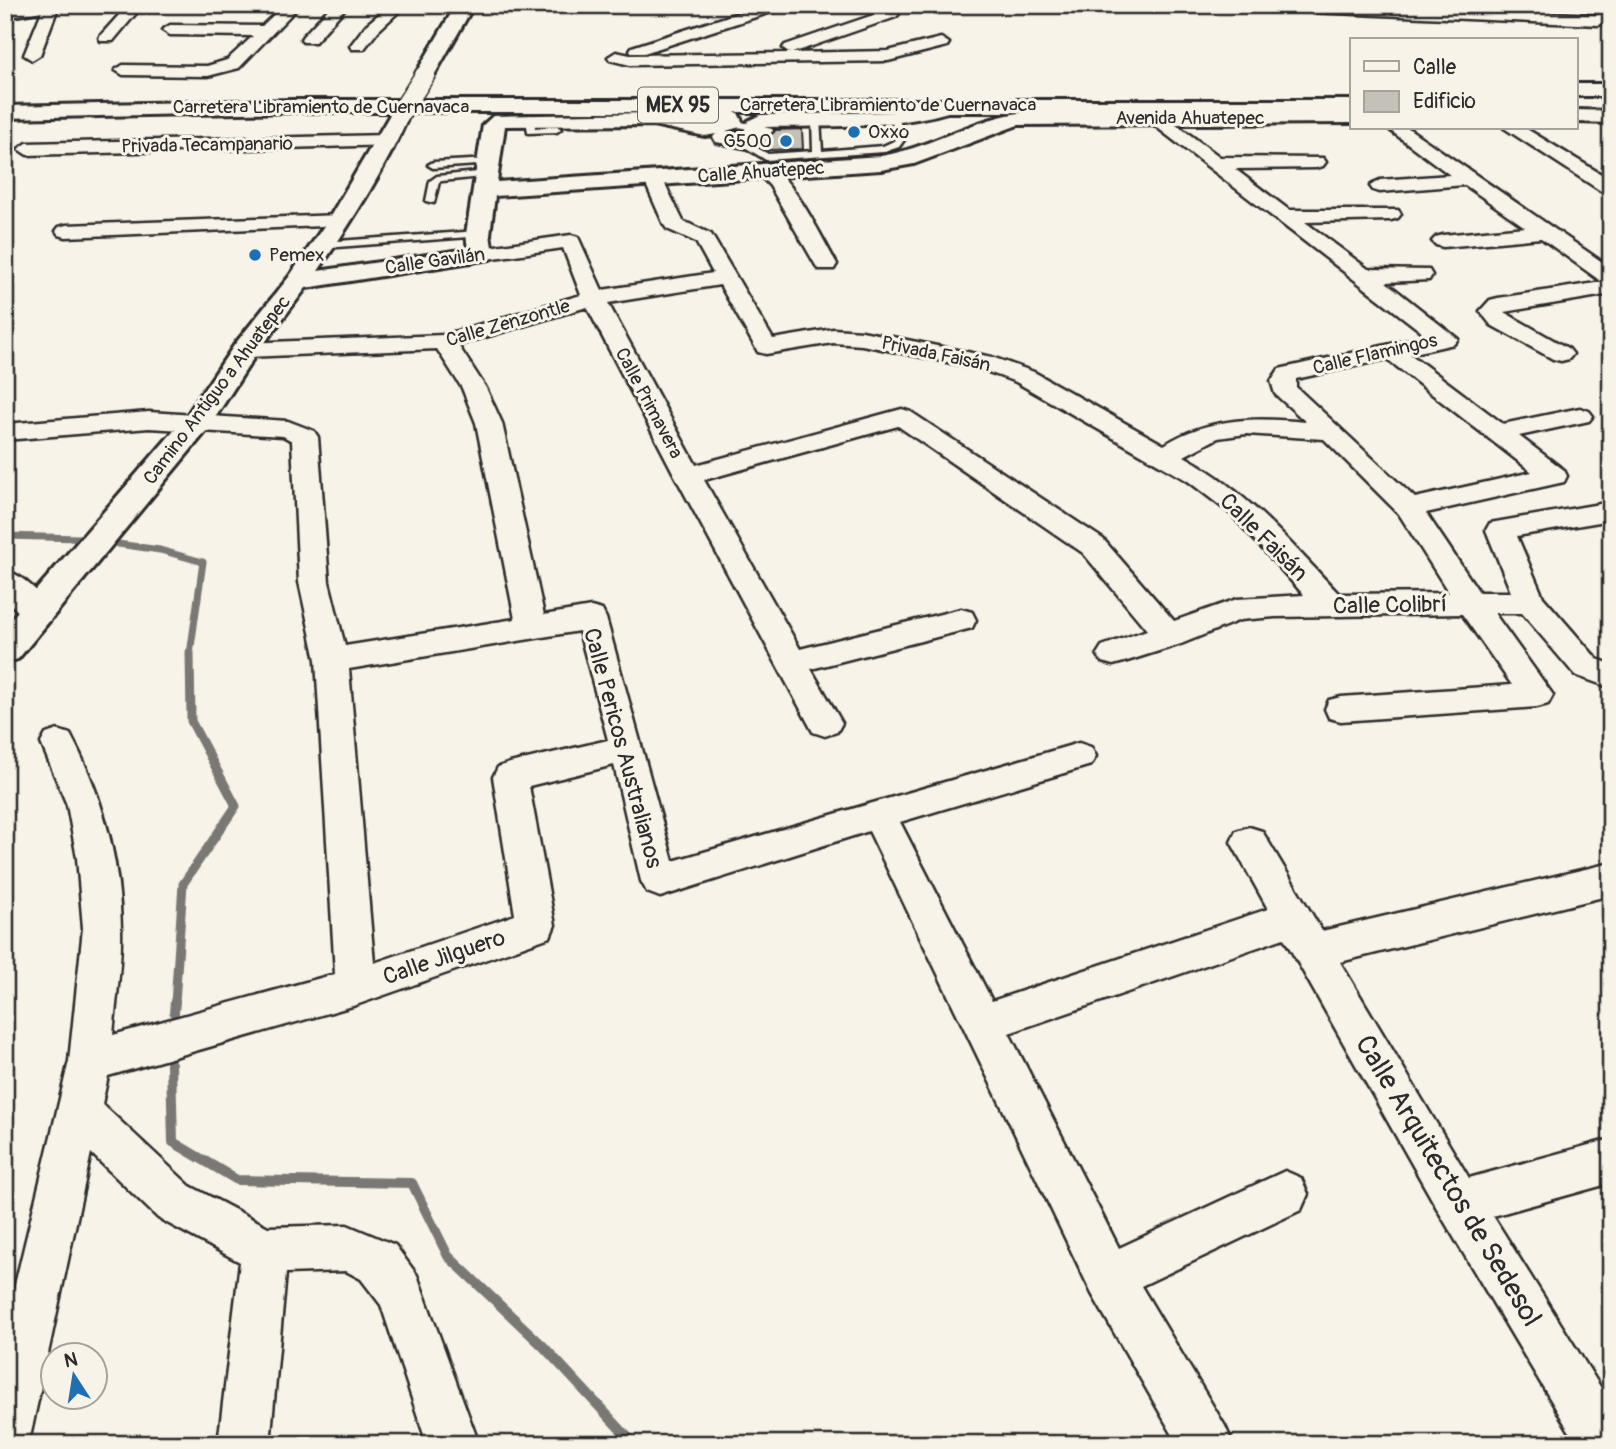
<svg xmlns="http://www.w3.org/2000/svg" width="1616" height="1449" font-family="Pangolin,sans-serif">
  <rect width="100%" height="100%" fill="#f7f3e8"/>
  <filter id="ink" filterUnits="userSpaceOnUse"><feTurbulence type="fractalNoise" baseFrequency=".0143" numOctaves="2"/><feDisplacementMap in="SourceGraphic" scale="14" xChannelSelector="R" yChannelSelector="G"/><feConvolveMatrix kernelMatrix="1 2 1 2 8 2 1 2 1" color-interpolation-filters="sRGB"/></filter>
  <g filter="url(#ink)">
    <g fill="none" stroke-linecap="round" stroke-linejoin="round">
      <g stroke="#7a7874" stroke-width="7">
        <polyline points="5,536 80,538"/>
        <polyline points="118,544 160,550 203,562 190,654"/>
      </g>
      <polyline stroke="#7a7874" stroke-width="9" points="175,1003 183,884 236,806 191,721 190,652"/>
      <g stroke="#7a7874" stroke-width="10">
        <polyline points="174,1013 175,1001"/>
        <polyline points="171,1064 173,1142 237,1180 412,1183 448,1256 543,1346 634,1444"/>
      </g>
    </g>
    <polygon fill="#c4c1b9" stroke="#2b2b2b" stroke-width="2" points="802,129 803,149 768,150 769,136 775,130"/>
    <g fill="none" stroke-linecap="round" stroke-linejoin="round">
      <g stroke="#2b2b2b" stroke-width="5">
        <g id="service">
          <polygon points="530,115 534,118 535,128 557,126 561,129 557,132 528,133 526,118"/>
          <polygon points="895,115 899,118 904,140 899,147 884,152 766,160 738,143 745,141 768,154 813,151 812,119 816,116 820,119 822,151 883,146 896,140 891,118"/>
          <polygon points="733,120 772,129 773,131 769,134 730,125 730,121"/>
          <polygon points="490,159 493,160 493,164 433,168 428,165 433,162"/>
          <polygon points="488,171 493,174 491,176 442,181 439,182 434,203 426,201 430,181 437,176"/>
          <polygon points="478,231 482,232 482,236 324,248 319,245 324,242"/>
        </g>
      </g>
      <g stroke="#2b2b2b" stroke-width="5">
        <g id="minor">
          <polygon points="22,5 59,5 40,55 32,60 24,55 42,11 5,18 5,8"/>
          <polygon points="128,5 143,5 113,41 101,41 99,38 101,35"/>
          <polygon points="284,5 300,5 239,68 208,76 123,75 115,70 123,65 207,66 227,60 253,36 170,35 162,30 170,25 262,26"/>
          <polygon points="332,5 348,5 315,42 303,42 301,39 303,36"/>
          <polygon points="390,5 406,5 378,31 364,49 352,49 350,46 366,25"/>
          <polygon points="763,5 786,5 784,8 644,53 632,53 630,50 632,47"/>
          <polygon points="1261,5 1375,5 1597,15 1611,10 1611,21 1599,25 1268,10"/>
          <polygon points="891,9 896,11 899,14 896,17 792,53 888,51 941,38 949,43 947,46 888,61 630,65 610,60 608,57 616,52 630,55 790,53 783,48 785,45"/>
          <path d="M1156,113L1162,114L1220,157L1323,158L1326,162L1323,166L1316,168L1235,169L1289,210H1398L1401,214L1398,218L1391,220L1305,222L1368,269L1429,270L1432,275L1429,280L1386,282L1458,339L1454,344L1410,354L1503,424L1580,408L1589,411L1593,416L1589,421L1519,436L1564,470L1567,476L1564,482L1426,513L1479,592H1511L1486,530L1490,523L1611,502V520L1517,536L1543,597L1597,659L1611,664V688L1575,675L1522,613H1494L1553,695L1548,704L1537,707L1341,721L1329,718L1325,709L1329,700L1341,697L1512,685L1462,614L1275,617L1240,620L1181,644L1124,662L1113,665L1102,662L1097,654L1102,646L1147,630L1083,553L898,426L704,480L800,649L961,609L972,612L976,620L972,628L811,669L842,723L837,732L825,736L813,732L675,476L587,307L458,345L486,388L502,423L544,615L591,607L602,610L606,618L673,861L1079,743L1091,747L1096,756L1091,765L900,822L992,1001L1268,909L1231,842L1236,831L1249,827L1262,831L1322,931L1611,863V895L1340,962L1469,1178L1611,1139V1183L1493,1216L1611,1404V1444H1577L1443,1219L1284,938L1009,1033L1119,1248L1285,1171L1301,1178L1308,1194L1301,1210L1141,1286L1225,1426L1233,1444H1178L1092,1294L869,831L660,897L647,892L641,881L614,765L529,786L555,925L550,937L356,1005L108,1076L102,1104L190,1186L268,1227L347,1225L395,1245L417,1275L479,1444H427L381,1305L361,1279L346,1271L286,1273L270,1444H218L240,1262L158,1218L91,1153L31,1433L26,1444H5V1326L69,1061L83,928L77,858L67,805L41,743L46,734L58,730L70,734C102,793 120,860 121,928C122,963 116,1000 113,1035L335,974L316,660L299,582L292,441L283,436L149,428L5,440V424L149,412L288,421L314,431L318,437L329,582L345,646L515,619L476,423L462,388L437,349L245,357L237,355L233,350L237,345L245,343L443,335L581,295L563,248L481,260L473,259L470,254L473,249L481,248L571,235L578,237L602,290L713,273L696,242L667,229L664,225L644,180L647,176H661L683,221L711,234L773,339L833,329L862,331L992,357L1034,372L1164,445C1208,417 1256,417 1306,422L1275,394L1271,381L1279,369L1427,336L1150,122L1147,118L1150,114ZM720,285L758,352L766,354L833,343L862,345L977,368L1016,382L1188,481L1231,514L1304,595L1237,599L1174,621L1103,539L911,412L902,409L696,465L608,303ZM1387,359L1532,472L1415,498L1296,387V379ZM1246,434L1324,439L1399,514L1449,593L1339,594C1290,543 1246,490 1184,456L1218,438ZM579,631L608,740L510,763L498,767L493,777L515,915L374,963L349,669Z"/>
          <polygon points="1387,128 1408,128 1611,268 1611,294 1504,312 1569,349 1573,354 1569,359 1561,361 1553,359 1491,325 1480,311 1490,300 1498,298 1602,282 1541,238 1443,247 1436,245 1432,241 1436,237 1443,235 1525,227 1465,185 1380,192 1373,190 1370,186 1380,180 1450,175"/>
          <polygon points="1504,128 1525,128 1611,180 1611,195 1604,193"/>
          <polygon points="387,135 394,137 396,141 394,145 27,155 18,149 27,143"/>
          <path d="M768,167C791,173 824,242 837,264L834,269H818L815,264L770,186L758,173Z"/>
          <polygon points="340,215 347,217 350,221 347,225 66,237 59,235 56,231 59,227 66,225"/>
          <path d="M5,570C23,575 45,597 54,613L50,621C29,627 19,612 5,598Z"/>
        </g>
      </g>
      <g stroke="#2b2b2b" stroke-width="6">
        <g id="tertiary">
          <polygon points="456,5 474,5 432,79 418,79 415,75"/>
          <path d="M682,99L738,113L743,123L740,127L726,131L743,135L748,121L760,115L895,112L948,100L955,102L958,106L955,110C893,129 830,126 765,127L761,144L748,148L716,142L713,137L716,134L705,136L653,125L505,126L497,182L881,156C932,148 978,115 1029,112L1352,111V123L1018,125L914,164L881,170L495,196L490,234L493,254L490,259L306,288L256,354L207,430L18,659L5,663V626L185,418L235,344L289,277L328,220L392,111H406L409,115C385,170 352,221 318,271L468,249L466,234L483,125L493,116L653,113L705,124L720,120L675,109L672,105L675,101Z"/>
          <polygon points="1576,110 1611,111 1611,123 1576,122"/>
        </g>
      </g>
      <g stroke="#2b2b2b" stroke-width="6">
        <g id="trunk">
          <rect x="1576" y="84" width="35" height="12"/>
          <polygon points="293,100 1352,100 1352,112 293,112 5,118 5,106"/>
        </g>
      </g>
      <use href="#service" fill="#f7f3e8" fill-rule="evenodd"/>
      <use href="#minor" fill="#f7f3e8" fill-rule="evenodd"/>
      <use href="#tertiary" fill="#f7f3e8" fill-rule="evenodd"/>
      <use href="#trunk" fill="#f7f3e8" fill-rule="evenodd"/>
      <g stroke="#2b2b2b" stroke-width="22" stroke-linecap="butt">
        <polyline id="tertiary-bridge" points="399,115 425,75"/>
      </g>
      <use href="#tertiary-bridge" stroke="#f7f3e8" stroke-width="19"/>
    </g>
  </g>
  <g fill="#1f6fb2" stroke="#f7f3e8" stroke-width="2.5">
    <circle cx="854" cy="132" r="7"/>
    <circle cx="786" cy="141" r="7"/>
    <circle cx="255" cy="255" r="7"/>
  </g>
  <g text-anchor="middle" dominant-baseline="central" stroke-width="6" stroke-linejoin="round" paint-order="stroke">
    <g font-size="19" fill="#2b2b2b" stroke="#f7f3e8">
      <text x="888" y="105">Carretera Libramiento de Cuernavaca</text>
      <text x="321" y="107">Carretera Libramiento de Cuernavaca</text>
      <text x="1190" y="118">Avenida Ahuatepec</text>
      <text transform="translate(207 145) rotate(-1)">Privada Tecampanario</text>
      <text transform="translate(761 172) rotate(-4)">Calle Ahuatepec</text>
      <text transform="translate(435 261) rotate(-8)">Calle Gavilán</text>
      <text transform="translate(508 323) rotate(-16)">Calle Zenzontle</text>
      <text transform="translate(936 354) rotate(12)">Privada Faisán</text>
      <text transform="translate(1375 354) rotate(-13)">Calle Flamingos</text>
      <text transform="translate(217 390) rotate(-53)">Camino Antiguo a Ahuatepec</text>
      <text transform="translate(649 403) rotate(62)">Calle Primavera</text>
    </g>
    <g font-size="19" fill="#2b2b2b" stroke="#f7f3e8" text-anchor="start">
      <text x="868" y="132">Oxxo</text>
      <text x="772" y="141" text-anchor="end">G500</text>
      <text x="269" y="255">Pemex</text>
    </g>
    <rect fill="#f7f3e8" stroke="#686764" stroke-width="2" x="638" y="87.5" width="80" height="35" rx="5"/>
    <g font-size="21" font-weight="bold" fill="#2b2b2b">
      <text x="678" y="105">MEX 95</text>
    </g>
    <g font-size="23" fill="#2b2b2b" stroke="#f7f3e8">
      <text transform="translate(1264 537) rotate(45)">Calle Faisán</text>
      <text transform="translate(1390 605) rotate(-1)">Calle Colibrí</text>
      <text transform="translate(623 748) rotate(75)">Calle Pericos Australianos</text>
      <text transform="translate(444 957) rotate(-19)">Calle Jilguero</text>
    </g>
    <g font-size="28" fill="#2b2b2b" stroke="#f7f3e8">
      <text transform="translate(1448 1181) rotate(59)">Calle Arquitectos de Sedesol</text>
    </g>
  </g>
  <rect width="1616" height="1449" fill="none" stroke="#f7f3e8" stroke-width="28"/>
  <rect x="14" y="14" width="1588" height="1421" fill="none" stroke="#2b2b2b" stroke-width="2.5" filter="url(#ink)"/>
  <rect x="1350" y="38" width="228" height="91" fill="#f7f3e8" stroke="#a5a39c" stroke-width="2"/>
  <rect x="1364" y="61" width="35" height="10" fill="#f7f3e8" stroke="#a5a39c" stroke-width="2"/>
  <text x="1413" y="74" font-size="21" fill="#2b2b2b">Calle</text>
  <rect x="1364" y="91" width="35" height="21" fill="#c4c1b9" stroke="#a5a39c" stroke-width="2"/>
  <text x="1413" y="108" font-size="21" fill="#2b2b2b">Edificio</text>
  <g transform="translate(74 1376) rotate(348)"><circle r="33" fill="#f7f3e8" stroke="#a5a39c" stroke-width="2"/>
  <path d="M0-5L12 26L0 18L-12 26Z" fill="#1f6fb2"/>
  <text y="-10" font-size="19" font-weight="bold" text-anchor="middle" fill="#2b2b2b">N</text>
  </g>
</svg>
